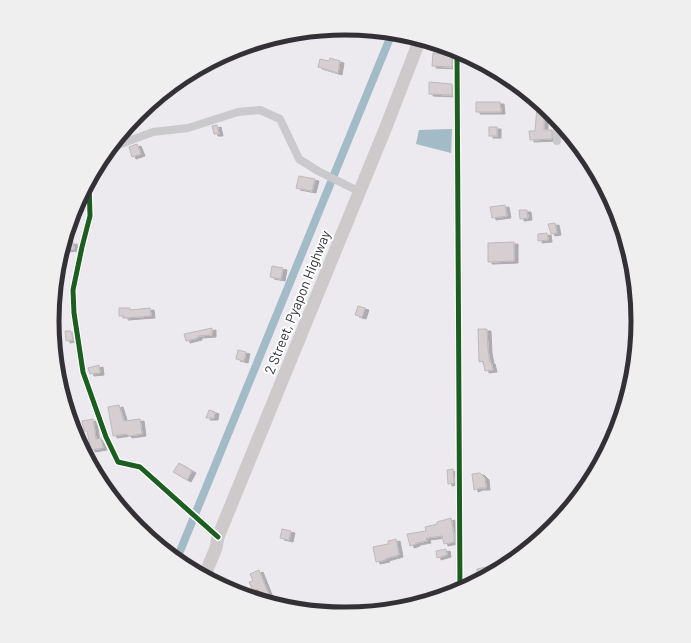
<svg xmlns="http://www.w3.org/2000/svg" width="691" height="643" font-family="Barlow,sans-serif">
  <defs>
    <filter id="shadow"><feDropShadow dx="4" dy="2" stdDeviation="0" flood-color="#0004"/></filter>
  </defs>
  <rect width="100%" height="100%" fill="#ece9ef"/>
  <polygon fill="#a2bbc6" points="452,129 451,153 416,144 419,130"/>
  <g fill="none" stroke-linecap="round" stroke-linejoin="round">
    <polyline stroke="#a2bbc6" stroke-width="8" points="176,561 392,33"/>
  </g>
  <g fill="#d6ced0" stroke="#bebabc" filter="url(#shadow)">
    <polygon points="433,53 452,55 452,67 432,66"/>
    <polygon points="330,58 340,61 338,73 318,67 320,59 329,61"/>
    <polygon points="429,82 452,84 452,95 429,94"/>
    <polygon points="476,102 500,102 501,112 476,112"/>
    <polygon points="537,107 544,107 544,130 552,130 552,139 530,140 529,131 535,131"/>
    <polygon points="217,125 219,134 214,134 212,126"/>
    <rect x="489" y="127" width="8" height="9"/>
    <polygon points="137,144 141,154 132,157 129,147"/>
    <polygon points="299,176 315,179 312,191 296,188"/>
    <polygon points="505,205 507,216 492,218 490,207"/>
    <polygon points="519,210 527,210 528,218 520,219"/>
    <polygon points="555,223 557,233 551,234 548,224"/>
    <polygon points="547,233 548,240 538,241 538,234"/>
    <polygon points="73,242 74,249 64,250 64,243"/>
    <polygon points="514,242 514,261 488,262 488,243"/>
    <polygon points="272,266 283,268 281,279 270,277"/>
    <polygon points="358,306 365,308 362,317 355,315"/>
    <polygon points="119,308 130,308 130,310 150,308 151,316 124,318 124,316 119,316"/>
    <polygon points="212,328 212,335 198,336 198,338 186,341 184,334"/>
    <polygon points="478,329 487,329 488,351 490,362 491,362 493,370 485,371 483,361 479,362"/>
    <polygon points="65,331 71,331 73,340 66,341"/>
    <polygon points="238,350 246,352 244,361 236,359"/>
    <polygon points="99,365 100,373 90,374 88,368"/>
    <polygon points="119,405 124,421 140,419 142,434 128,436 127,434 113,436 108,407"/>
    <polygon points="209,410 215,412 214,418 206,418"/>
    <polygon points="93,419 96,439 101,438 103,448 91,450 87,431 84,431 82,421"/>
    <polygon points="179,463 192,471 187,480 173,472"/>
    <polygon points="453,469 454,483 448,484 447,470"/>
    <polygon points="480,473 485,478 486,488 479,488 474,490 472,474"/>
    <polygon points="451,518 454,535 454,542 444,544 442,536 426,538 427,541 416,543 416,544 410,546 407,534 426,531 425,527 437,524 437,522"/>
    <polygon points="282,529 291,531 289,540 280,538"/>
    <polygon points="396,539 399,555 385,559 386,560 376,562 373,547 388,544 388,541"/>
    <polygon points="446,549 447,555 437,558 436,551"/>
    <polygon points="491,566 494,573 477,582 477,569"/>
    <polygon points="259,570 269,595 262,598 258,589 253,591 249,582 253,581 250,574"/>
  </g>
  <g fill="none" stroke-linecap="round" stroke-linejoin="round">
    <g stroke="#cac9cb" stroke-width="8">
      <polyline points="457,50 460,591"/>
      <polyline points="557,119 557,141"/>
      <polyline points="110,148 153,132 188,128 238,112 260,110 280,119 299,159 318,171 360,192"/>
      <polyline points="89,183 90,216 82,247 73,290 74,313 83,372 106,437 118,462 140,467 218,537"/>
    </g>
    <polyline stroke="#cec9cb" stroke-width="13" points="204,577 216,548 218,537 386,127 420,39"/>
    <g stroke="#fff" stroke-width="8">
      <g id="cycleway">
        <polyline points="457,50 460,591"/>
        <polyline points="89,183 90,216 82,247 73,290 74,313 83,372 106,437 118,462 140,467 218,537"/>
      </g>
    </g>
    <use href="#cycleway" stroke="#1b5e20" stroke-width="5"/>
  </g>
  <g text-anchor="middle" dominant-baseline="central" stroke-width="4" stroke-linejoin="round" paint-order="stroke">
    <g font-size="14" fill="#333136" stroke="#fff">
      <text transform="translate(297 302) rotate(-68)">2 Street, Pyapon Highway</text>
    </g>
  </g>
  <path d="M0 0H691V643H0ZM59 321a286 286 0 1 1 572 0a286 286 0 1 1-572 0Z" fill="#efefef" fill-rule="evenodd"/>
  <path fill="none" stroke="#333136" stroke-width="5" d="M59 321a286 286 0 1 1 572 0a286 286 0 1 1-572 0Z"/>
</svg>
